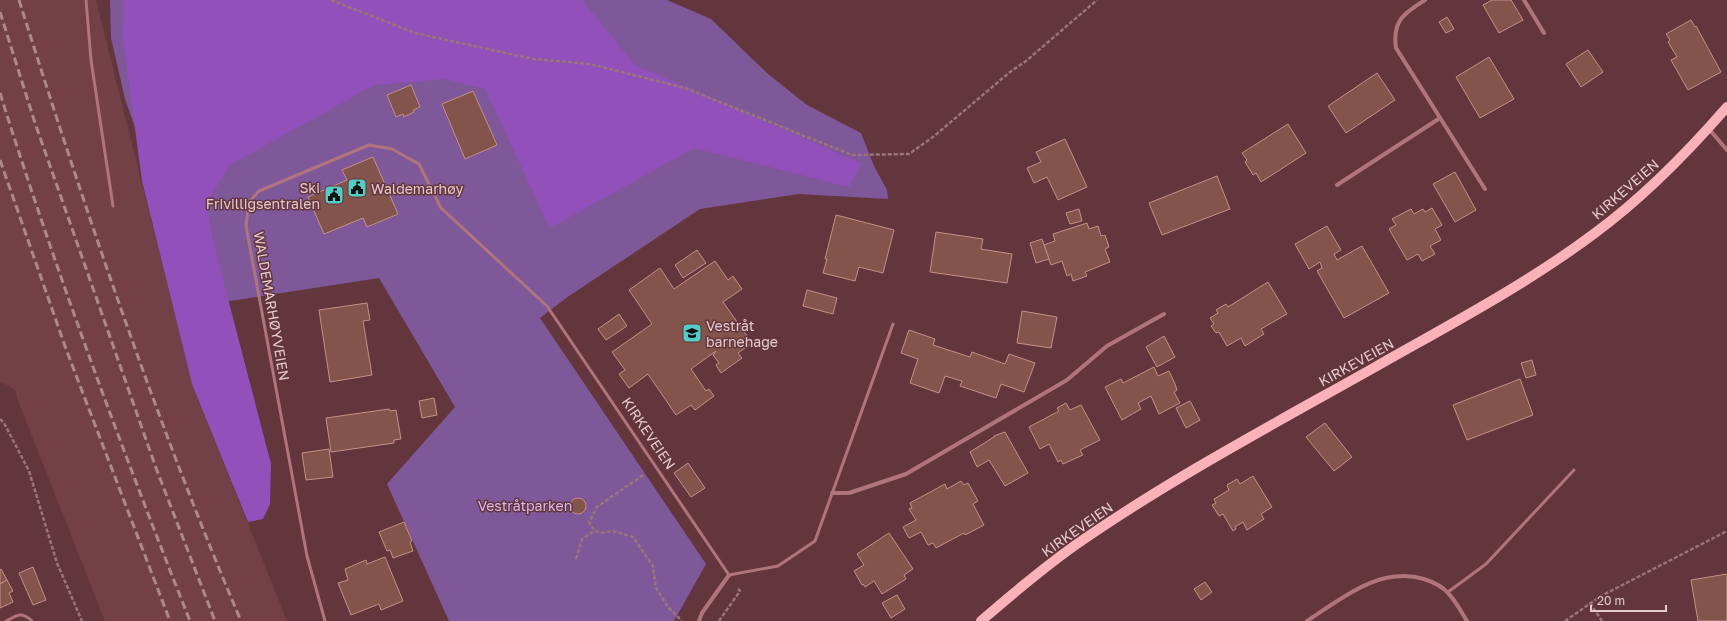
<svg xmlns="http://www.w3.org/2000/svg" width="1727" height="621" font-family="'Golos Text',sans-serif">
  <rect width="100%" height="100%" fill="#63363d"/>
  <polygon fill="#744048" points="0,0 96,0 192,384 287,621 105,621 17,398 16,390 0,381"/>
  <polygon fill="#7f589a" points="110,0 667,0 711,19 768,74 807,105 861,133 874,166 887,190 888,199 799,194 700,209 569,296 540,318 706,564 674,621 449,621 387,484 455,407 379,278 198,306 125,99 111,38"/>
  <polygon fill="#9250bb" points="124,0 582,0 635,65 861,163 849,187 694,148 550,228 485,89 445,79 374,85 230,165 207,203 212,237 271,464 270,504 263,519 248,522 192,384 142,181 123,38"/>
  <g fill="#83544b" stroke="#c49187">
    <polygon points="1492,0 1511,0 1523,20 1499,33 1483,5"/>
    <polygon points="1447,17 1454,29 1446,33 1439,22"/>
    <polygon points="1691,20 1695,27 1696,26 1721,72 1688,90 1671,60 1677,57 1668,42 1670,40 1666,34"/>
    <polygon points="1588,50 1603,72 1581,87 1566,64"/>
    <polygon points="1489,57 1514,99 1480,118 1456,77"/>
    <polygon points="1377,73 1395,100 1346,133 1328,106"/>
    <polygon points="411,85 420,107 413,110 414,112 404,117 403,114 396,117 387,95"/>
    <polygon points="473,91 497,145 465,159 442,104"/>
    <polygon points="1288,124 1306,153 1261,182 1256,173 1253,175 1245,162 1247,160 1242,153"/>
    <polygon points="1065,139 1087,187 1058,200 1047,177 1034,183 1027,168 1041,162 1036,152"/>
    <polygon points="373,157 398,214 367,227 363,218 324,234 308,197 347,180 342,170"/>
    <polygon points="1455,172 1476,210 1455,222 1433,184"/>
    <polygon points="1217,176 1230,209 1162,235 1149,203"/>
    <polygon points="1432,208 1442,225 1435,229 1441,240 1430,246 1435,254 1422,261 1418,254 1407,260 1389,229 1396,225 1392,219 1411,209 1414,214 1423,209 1425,212"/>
    <polygon points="1079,209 1082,221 1070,224 1066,213"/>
    <polygon points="836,215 894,230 883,273 859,267 855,281 823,273 827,259 825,259"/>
    <polygon points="1087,223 1089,229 1098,226 1101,236 1105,235 1109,247 1105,249 1110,262 1085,272 1087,276 1073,281 1071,274 1067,276 1062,261 1051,265 1044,245 1055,241 1053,234"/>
    <polygon points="1327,226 1341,250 1334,254 1337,260 1362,246 1389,293 1344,318 1317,271 1322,268 1320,262 1309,269 1295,244"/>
    <polygon points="936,232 983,239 981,249 1012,254 1007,283 930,272"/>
    <polygon points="1042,239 1049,259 1036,263 1030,243"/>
    <polygon points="697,250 706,263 683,278 675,265"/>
    <polygon points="715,261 728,280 733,276 742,289 723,302 752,343 738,353 742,358 721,373 716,365 719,363 713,355 716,351 691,369 706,391 709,389 714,396 695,410 691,405 676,415 648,374 629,388 619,374 625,370 612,352 652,324 629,290 660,268 674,289"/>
    <polygon points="1268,282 1287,314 1261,329 1264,334 1245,346 1241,338 1227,346 1219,332 1216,333 1211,326 1214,324 1210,318 1218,313 1216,310 1226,304 1228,307"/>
    <polygon points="807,290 837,298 833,314 803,306"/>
    <polygon points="367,303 370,320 363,321 372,375 330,382 319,310"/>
    <polygon points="1022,311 1057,317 1051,348 1017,343"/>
    <polygon points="619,314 627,326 606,340 598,329"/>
    <polygon points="909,330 935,339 933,345 970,357 972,352 1005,364 1009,354 1035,363 1024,392 1001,384 996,398 960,386 962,381 945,376 939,393 910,383 918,359 901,353"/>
    <polygon points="1164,336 1175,357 1157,367 1146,347"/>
    <polygon points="1532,360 1536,375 1526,378 1521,363"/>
    <polygon points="1154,367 1158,376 1169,371 1175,384 1177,390 1174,392 1180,403 1159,414 1151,396 1138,403 1141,409 1122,420 1105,387 1121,379 1123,383"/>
    <polygon points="1520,379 1533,415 1467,440 1453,405"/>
    <polygon points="434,398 437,415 422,418 419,401"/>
    <polygon points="1190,401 1200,420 1186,428 1176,408"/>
    <polygon points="1066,403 1070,410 1081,405 1100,440 1080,450 1083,455 1063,464 1061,460 1058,462 1049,444 1040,449 1029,427 1059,411 1057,408"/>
    <polygon points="389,409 390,411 396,410 401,439 394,440 394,443 331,452 326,418"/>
    <polygon points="1325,423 1352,457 1334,471 1306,437"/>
    <polygon points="1005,432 1028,473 1005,486 989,460 977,467 970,452 994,437 994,436"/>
    <polygon points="329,449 333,477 306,480 302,453"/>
    <polygon points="688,463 705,488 691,497 674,473"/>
    <polygon points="1253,476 1272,507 1261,514 1264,519 1247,530 1243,522 1235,527 1236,529 1233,531 1223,514 1219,516 1212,505 1216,503 1214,499 1229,490 1227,485 1237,479 1240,484"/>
    <polygon points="961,481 964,485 968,483 978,501 973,504 984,525 965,535 964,533 936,548 933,543 928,545 921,532 909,538 903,527 916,520 909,509 912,508 910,503 945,484 947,489"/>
    <circle cx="578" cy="506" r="8"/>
    <polygon points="404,522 412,541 410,542 413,551 393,558 390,550 387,551 379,532"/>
    <polygon points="889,533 913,569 904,575 906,579 882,594 874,581 865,587 863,584 862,585 854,571 864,565 857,554"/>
    <polygon points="385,557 403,601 381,610 379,604 351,615 338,583 348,580 345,569 366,560 367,564"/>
    <polygon points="33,567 46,600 33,605 19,573"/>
    <polygon points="1,569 7,580 0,584 0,570"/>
    <polygon points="1727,574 1727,621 1698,621 1691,580"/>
    <polygon points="7,580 13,591 9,593 13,602 0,608 0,584"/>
    <polygon points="1205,582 1212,592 1201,600 1194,589"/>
    <polygon points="897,595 905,609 891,618 882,603"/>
  </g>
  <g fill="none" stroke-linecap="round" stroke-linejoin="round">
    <g stroke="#9b757a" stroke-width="2.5" stroke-dasharray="4 2" stroke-linecap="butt">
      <polyline points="331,0 415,33 533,59 590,64 685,88 852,155 909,154 933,137 1010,72 1026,61 1097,0"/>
      <polyline points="0,419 4,423 29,471 57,563 82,621"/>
      <polyline points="643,475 597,507 589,522 595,531 601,533 613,531 633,537 653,566 656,588 668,607 682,621"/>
      <polyline points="576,559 582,539 594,531"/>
      <polyline points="1590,603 1602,621"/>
      <polyline points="719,621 740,591 738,589"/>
      <polyline points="1565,621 1601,596 1727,531"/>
    </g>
    <g stroke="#b0747c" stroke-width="3">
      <polyline points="86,0 91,60 113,206"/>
      <polyline points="1448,592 1486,564 1574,470"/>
      <path d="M6,621C17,615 22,611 32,621"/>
      <polyline points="325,621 307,556 246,226 249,202 259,191 369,145 392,149 419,164 441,208 547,306 729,575 778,566 815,541 893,324"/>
    </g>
    <g stroke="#b0747c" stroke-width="4">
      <path d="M1425,0C1404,13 1392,21 1396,48L1485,189"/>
      <polyline points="1524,0 1544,33"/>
      <polyline points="1709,129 1727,150"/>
      <polyline points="1337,185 1440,118"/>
      <polyline points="832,493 849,493 906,474 1067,380 1107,346 1164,314"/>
      <polyline points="699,621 702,613 729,575"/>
      <path d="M1307,621C1342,598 1380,566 1424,579C1433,582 1442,586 1448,593C1456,601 1461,612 1467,621"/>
    </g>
    <path stroke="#fab1ba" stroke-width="10" d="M981,621C1011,595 1042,569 1074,546C1170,479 1274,424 1377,366C1451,324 1527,284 1595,233C1644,197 1687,153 1727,107"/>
    <g stroke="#ad898e" stroke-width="3" stroke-dasharray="8 4" stroke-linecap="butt">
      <path d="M19,0C85,209 155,419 241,621"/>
      <polyline points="0,12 35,123 156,468 215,621"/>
      <path d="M0,93C56,272 121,447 190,621"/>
      <polyline points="0,160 66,349 170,621"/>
    </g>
  </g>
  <defs>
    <g id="civic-square" transform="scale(1)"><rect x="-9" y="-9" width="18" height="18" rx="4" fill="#54cdc7" stroke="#63363d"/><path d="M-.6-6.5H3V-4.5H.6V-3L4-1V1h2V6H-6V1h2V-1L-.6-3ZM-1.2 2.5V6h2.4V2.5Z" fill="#111"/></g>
    <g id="school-square" transform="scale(1)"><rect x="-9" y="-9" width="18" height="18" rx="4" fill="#54cdc7" stroke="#63363d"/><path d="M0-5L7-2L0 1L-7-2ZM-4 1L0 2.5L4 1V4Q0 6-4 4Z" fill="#111"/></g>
  </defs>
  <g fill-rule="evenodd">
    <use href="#civic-square" x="357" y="188"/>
    <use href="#civic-square" x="334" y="195"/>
    <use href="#school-square" x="692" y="333"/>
  </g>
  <g text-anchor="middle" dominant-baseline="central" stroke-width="3" stroke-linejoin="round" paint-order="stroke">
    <g font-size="14" fill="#e6cacd" stroke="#63363d" text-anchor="start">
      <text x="320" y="187" text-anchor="end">Ski<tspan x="320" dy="16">Frivilligsentralen</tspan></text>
      <text x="371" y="188">Waldemarhøy</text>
      <text x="706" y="325">Vestråt<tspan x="706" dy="16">barnehage</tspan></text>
    </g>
    <g font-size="14" fill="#e6cacd" stroke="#63363d">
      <text transform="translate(1625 189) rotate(-41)">KIRKEVEIEN</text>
      <text transform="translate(272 306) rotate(80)">WALDEMARHØYVEIEN</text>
      <text transform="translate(1356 362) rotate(-29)">KIRKEVEIEN</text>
      <text transform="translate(649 433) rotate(56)">KIRKEVEIEN</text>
      <text transform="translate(1077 529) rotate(-35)">KIRKEVEIEN</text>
    </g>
    <g font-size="14" fill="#d8b9ee" stroke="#63363d">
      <text x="525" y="505">Vestråtparken</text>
    </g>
  </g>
  <path d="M1591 605v6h75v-6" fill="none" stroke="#e6cacd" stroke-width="2"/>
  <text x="1597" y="605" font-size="12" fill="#e6cacd" stroke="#63363d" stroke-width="3" paint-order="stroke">20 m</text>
</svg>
